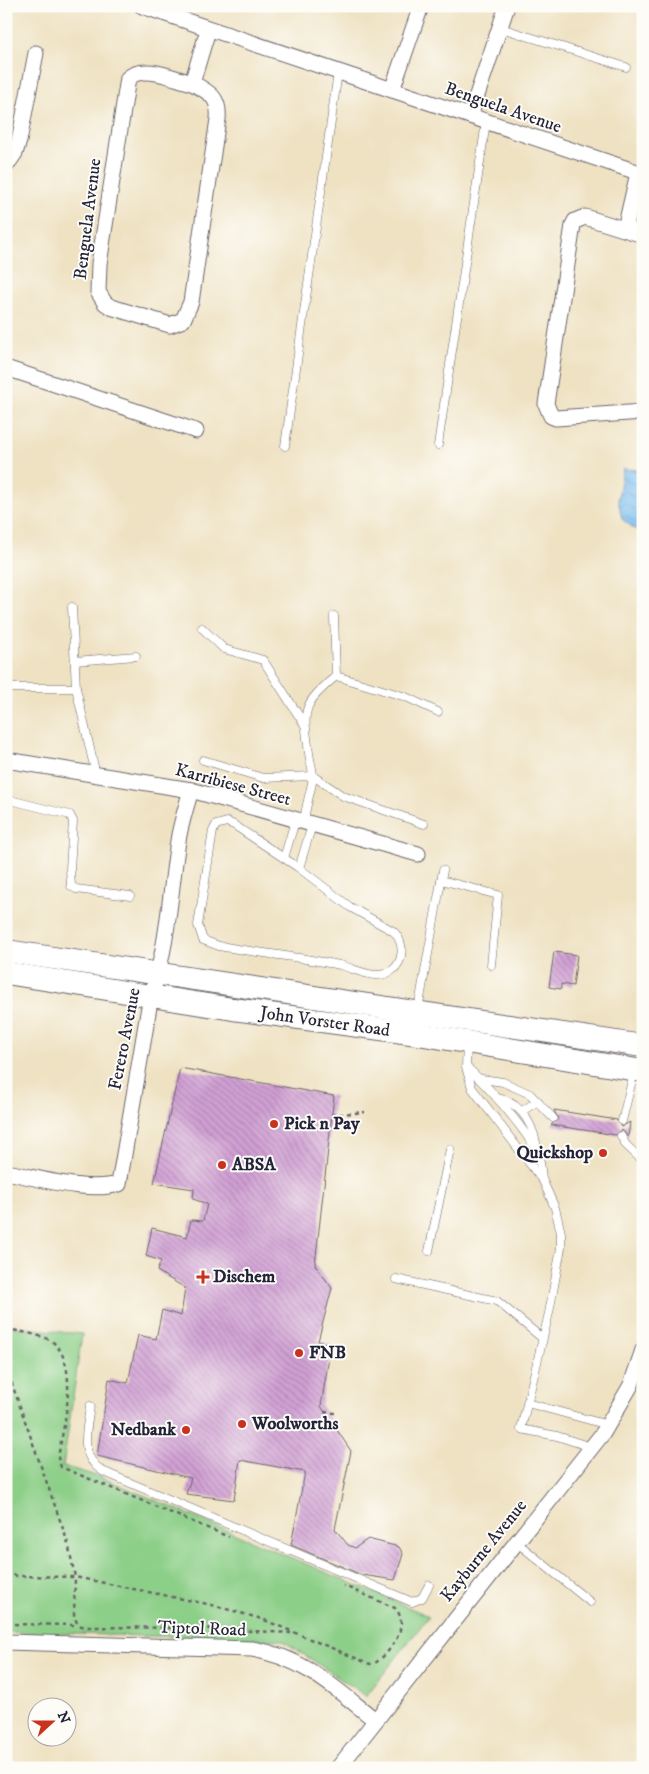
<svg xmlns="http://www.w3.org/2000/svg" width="649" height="1774" font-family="'IM FELL DW Pica',serif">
  <defs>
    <pattern id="water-waves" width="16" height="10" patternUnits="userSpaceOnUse" patternTransform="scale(1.25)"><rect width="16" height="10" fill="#79bdef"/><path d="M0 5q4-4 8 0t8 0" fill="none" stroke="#68a2ce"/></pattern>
    <pattern id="building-back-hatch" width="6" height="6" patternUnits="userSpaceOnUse" patternTransform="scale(1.25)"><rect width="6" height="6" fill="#d1a0d4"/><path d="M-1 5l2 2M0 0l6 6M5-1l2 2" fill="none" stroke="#a982ad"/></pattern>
  </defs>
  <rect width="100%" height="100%" fill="#fdfcf7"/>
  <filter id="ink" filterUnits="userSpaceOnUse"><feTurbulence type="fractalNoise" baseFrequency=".02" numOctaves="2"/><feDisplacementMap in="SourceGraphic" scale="10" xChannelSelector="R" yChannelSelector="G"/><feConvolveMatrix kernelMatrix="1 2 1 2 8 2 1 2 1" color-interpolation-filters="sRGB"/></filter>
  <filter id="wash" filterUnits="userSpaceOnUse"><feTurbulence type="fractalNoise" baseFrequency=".0096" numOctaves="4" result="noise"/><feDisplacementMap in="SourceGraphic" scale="20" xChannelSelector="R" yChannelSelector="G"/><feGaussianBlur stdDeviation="1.12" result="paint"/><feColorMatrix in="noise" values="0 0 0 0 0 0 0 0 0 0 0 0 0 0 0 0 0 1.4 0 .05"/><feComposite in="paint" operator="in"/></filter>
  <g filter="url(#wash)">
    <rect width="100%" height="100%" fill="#efe2c3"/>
    <polygon fill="#8ccf88" stroke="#577862" points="6,1326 82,1334 63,1466 103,1478 429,1616 366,1696 282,1640 6,1632"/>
    <polygon fill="url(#water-waves)" stroke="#4e7095" points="623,469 641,470 643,473 643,530 635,529 622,519 618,499"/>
    <g id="blocks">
      <g fill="url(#building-back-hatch)">
        <polygon points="554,952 577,955 573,986 561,984 561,989 549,987"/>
        <polygon points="180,1068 334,1096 315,1265 332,1288 318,1341 331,1345 321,1406 351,1451 335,1529 348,1545 355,1548 368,1539 399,1547 403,1554 395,1580 362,1575 291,1545 305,1472 240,1460 234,1500 186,1494 191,1478 97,1456 109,1379 128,1383 138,1335 156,1339 162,1310 181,1316 185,1288 157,1271 161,1261 146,1256 152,1228 187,1237 191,1220 203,1221 207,1204 193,1199 194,1189 154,1183"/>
        <polygon points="554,1110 617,1120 621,1127 630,1122 628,1137 622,1130 616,1135 551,1125 558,1119"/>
      </g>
    </g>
  </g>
  <g filter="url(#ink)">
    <use href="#blocks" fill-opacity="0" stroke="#6a656b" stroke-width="1"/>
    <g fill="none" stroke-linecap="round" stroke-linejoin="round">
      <g stroke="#6a656b" stroke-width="9">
        <g id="lane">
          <polyline points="501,28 626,67"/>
          <polyline points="438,445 486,122"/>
          <polyline points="285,446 338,72"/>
          <polyline points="72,607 76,688 96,775"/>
          <polyline points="334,616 336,676 406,697 438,712"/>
          <polyline points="202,628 224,649 263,660 304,724"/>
          <polyline points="75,661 136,656"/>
          <polyline points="6,688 76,688"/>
          <polyline points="203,760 263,778 313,776 343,796 424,824"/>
          <polyline points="6,799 70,815 73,821 70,869 71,886 76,889 130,896"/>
          <path d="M227,822L234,825L299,868L350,907L393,931C409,946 402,975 377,975C365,975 352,968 340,965C300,957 259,953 219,946L203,940L198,925L213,831L216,825Z"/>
          <path d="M304,823C305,807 311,792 313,777C313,770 310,761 309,753C303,709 301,706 336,676"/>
          <polyline points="284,858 295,821"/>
          <polyline points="299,868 312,825"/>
          <polyline points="441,880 498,895 491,965"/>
          <polyline points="418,1010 443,870"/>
          <polyline points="467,1045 466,1067 472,1088 543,1181 555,1208 561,1233 561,1248 549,1313 521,1429 557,1436 591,1447"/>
          <path d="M466,1067C485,1082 529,1133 538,1155C541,1162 541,1171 542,1179"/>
          <polyline points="482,1079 503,1082 530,1094 553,1118"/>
          <path d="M497,1098C524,1103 535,1129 538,1154"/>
          <polyline points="522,1111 538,1101"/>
          <polyline points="622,1121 634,1072"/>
          <polyline points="621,1136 626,1145 643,1161"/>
          <polyline points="429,1251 450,1149"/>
          <polyline points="396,1279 497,1301 542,1338"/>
          <polyline points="527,1403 608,1425"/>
          <path d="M90,1406C87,1432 78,1454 102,1471L412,1602L422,1598L429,1585"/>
          <polyline points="515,1541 590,1602"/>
        </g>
      </g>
      <g stroke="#6a656b" stroke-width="17">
        <g id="street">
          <polyline points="142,6 643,174"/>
          <path d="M192,83C209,92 220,97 218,119L191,302L183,320L170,325L111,307L105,303L98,292L99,264L128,78C145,64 172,78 192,83L208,30"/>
          <polyline points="392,90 421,6"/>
          <polyline points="470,116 507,6"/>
          <polyline points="6,166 15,153 19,141 36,53"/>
          <polyline points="625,229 638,173"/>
          <polyline points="643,235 585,217 575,221 573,225 546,404 551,416 556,418 643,412"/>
          <polyline points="6,368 196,431"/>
          <polyline points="6,760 191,790 418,854"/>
          <path d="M6,1172C39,1178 88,1193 119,1184L151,995C169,944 170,888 179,835C182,820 187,804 191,790"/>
          <path d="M6,1642L252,1649C303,1657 336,1689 375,1720"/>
          <polyline points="338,1768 603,1433 631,1385 643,1350"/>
        </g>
      </g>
      <g stroke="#6a656b" stroke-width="24">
        <g id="secondary">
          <polyline points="6,951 643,1046"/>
          <polyline points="6,973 233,1009 418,1034 643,1071"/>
        </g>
      </g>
      <g stroke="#6a656b" stroke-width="2.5" stroke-dasharray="4 4" stroke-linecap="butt">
        <polyline points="331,1115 365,1112"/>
        <path d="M6,1329C18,1331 45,1335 54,1343C80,1368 63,1427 58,1458L61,1467L229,1537"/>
        <polyline points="6,1367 68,1543 75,1577 74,1616 78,1625 86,1627 195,1628 291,1633"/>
        <polyline points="324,1412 335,1413"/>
        <path d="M6,1572L17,1576L75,1577L212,1605L262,1619L370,1664L375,1663C391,1652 411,1625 395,1608L344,1586"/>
        <polyline points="6,1624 77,1625"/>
      </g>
      <use href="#lane" stroke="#fff" stroke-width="8"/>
      <use href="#street" stroke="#fff" stroke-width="15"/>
      <use href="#secondary" stroke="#fff" stroke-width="22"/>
    </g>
  </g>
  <g fill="#c8321e" stroke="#fdfcf7" stroke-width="2">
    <circle cx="274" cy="1124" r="5"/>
    <circle cx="603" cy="1153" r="5"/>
    <circle cx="222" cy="1165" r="5"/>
    <path d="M200.5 1269.5h5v5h5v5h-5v5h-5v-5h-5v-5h5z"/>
    <circle cx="299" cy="1353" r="5"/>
    <circle cx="242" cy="1424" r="5"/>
    <circle cx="186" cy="1430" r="5"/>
  </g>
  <g text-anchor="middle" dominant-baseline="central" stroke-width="4" stroke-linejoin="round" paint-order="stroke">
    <g font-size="18" fill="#22223b" stroke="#fdfcf7">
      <text transform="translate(503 108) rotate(19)">Benguela Avenue</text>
      <text transform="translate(88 219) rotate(-83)">Benguela Avenue</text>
      <text transform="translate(233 785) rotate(15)">Karribiese Street</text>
      <text transform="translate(325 1022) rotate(8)">John Vorster Road</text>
      <text transform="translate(125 1039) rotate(-79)">Ferero Avenue</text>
      <text transform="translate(484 1551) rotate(-51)">Kayburne Avenue</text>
      <text transform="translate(202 1629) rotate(2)">Tiptol Road</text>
    </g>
    <g font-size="18" font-weight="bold" fill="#22223b" stroke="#fdfcf7" text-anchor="start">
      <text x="284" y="1124">Pick n Pay</text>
      <text x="593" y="1153" text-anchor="end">Quickshop</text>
      <text x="232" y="1165">ABSA</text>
      <text x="213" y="1277">Dischem</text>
      <text x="309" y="1353">FNB</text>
      <text x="252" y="1424">Woolworths</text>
      <text x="176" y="1430" text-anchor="end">Nedbank</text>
    </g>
  </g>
  <rect width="649" height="1774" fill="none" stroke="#fdfcf7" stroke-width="25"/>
  <g transform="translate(52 1722) rotate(69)"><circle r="24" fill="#fdfcf7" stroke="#a5a5ac"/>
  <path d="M0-4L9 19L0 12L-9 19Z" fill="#c8321e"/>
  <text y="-8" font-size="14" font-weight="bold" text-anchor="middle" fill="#22223b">N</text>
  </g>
</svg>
